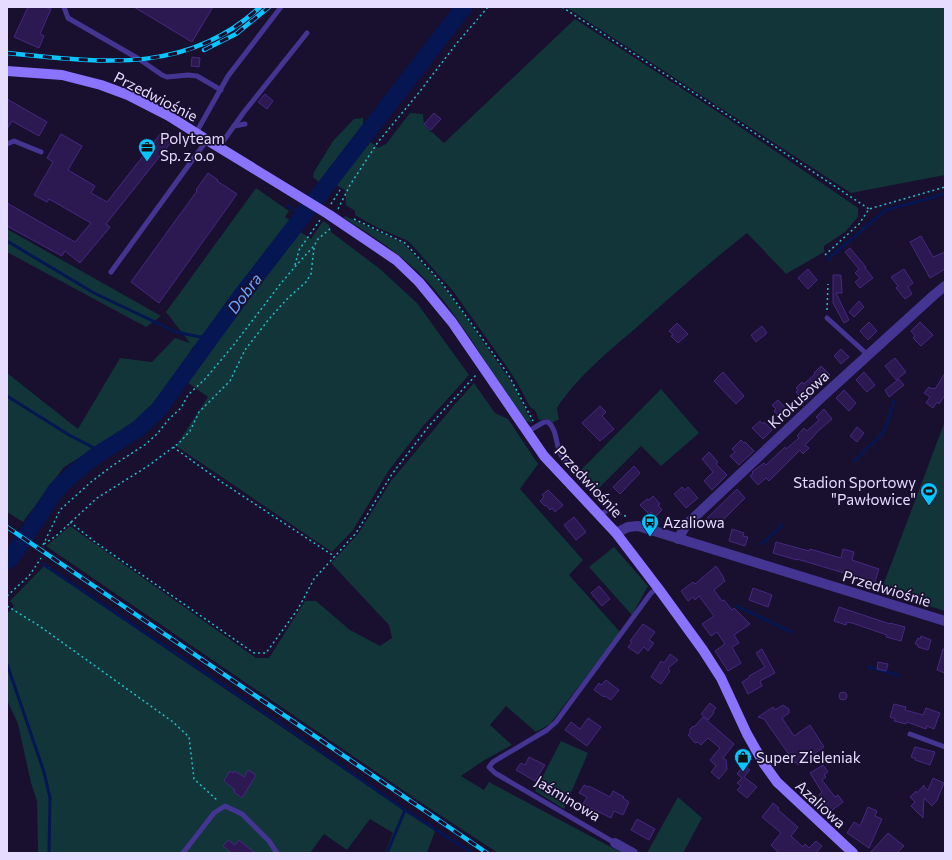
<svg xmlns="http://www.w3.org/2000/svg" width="952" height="860" font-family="Commissioner,sans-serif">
  <rect width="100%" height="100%" fill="#190f2f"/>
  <g fill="#113539">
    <polygon points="566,7 945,7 945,175 851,193"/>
    <path d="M575,19L724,116L858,208V217L845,232L824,246V252L786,274L747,233C709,263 672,295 636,328C610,350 575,379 557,408L559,419L552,423L546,419L539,420L535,410L530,407L518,384L507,367L453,291L411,244L406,240L378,228L355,215V211L346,205L345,190L338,186L333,185L368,140L378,148L386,144L410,113L423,114L424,125L444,143Z"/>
    <polygon points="363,118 363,128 319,182 313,177 314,172 333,141 354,119"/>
    <polygon points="256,188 289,211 285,217 294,223 256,274 263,278 299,231 311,239 323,221 329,225 331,232 380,269 417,303 469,375 424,425 389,470 353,530 332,552 176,446 208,397 187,382 202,360 193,347 158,404 102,444 64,467 23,522 7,512 7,373 78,429 120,358 152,362 175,338 190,343 166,312"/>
    <path d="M345,216L403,243L440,282L460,309L513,384L532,423L526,421L524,418C507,393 490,369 474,344C457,319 440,293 418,272C396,251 370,234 344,218Z"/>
    <polygon points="7,229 161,316 146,327 7,252"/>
    <polygon points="474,383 495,413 508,419 538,464 520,489 583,560 569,575 620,632 550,724 536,732 506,706 490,725 512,745 483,761 461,776 484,790 489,782 622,853 498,853 423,804 46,546 70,526 256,658 269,658 305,601 316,601 350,630 380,646 392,638 389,625 331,563 358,534 391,481 456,403"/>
    <polygon points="661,389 699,433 661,466 641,446 598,489 580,471"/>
    <polygon points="945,421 945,611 881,591"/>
    <polygon points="614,547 648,586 632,615 589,567"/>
    <polygon points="44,566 435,831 427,853 385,853 393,833 370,819 347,850 324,834 310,853 38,853 37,801 31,783 18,724 7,700 7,612 9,612 14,606 10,601"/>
    <polygon points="561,741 588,753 564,809 535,791"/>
    <polygon points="678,797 702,818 683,853 647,853"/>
  </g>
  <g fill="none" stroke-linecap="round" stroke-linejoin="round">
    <g stroke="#051652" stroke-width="3">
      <polyline points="288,206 303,216"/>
      <polyline points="7,241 94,293 176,332 210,339"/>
      <polyline points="829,260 830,257 886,210 931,198 945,193"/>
      <polyline points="7,396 69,435 102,452"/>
      <polyline points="854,461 883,433 886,427 894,401"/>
      <polyline points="762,544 782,525"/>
      <polyline points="43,564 297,735 405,810 472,853"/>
      <polyline points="737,606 791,632"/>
      <polyline points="7,664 44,772 50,798 49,853"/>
      <polyline points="869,667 898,675"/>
      <polyline points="387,853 405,810"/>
    </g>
    <polyline stroke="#051652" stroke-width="17" points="7,561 11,558 56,490 75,472 94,457 138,429 159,409 241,296 464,7"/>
  </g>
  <g fill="#2c1952" stroke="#462880">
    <polygon points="28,7 45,7 51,9 40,34 44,36 39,48 14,37"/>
    <polygon points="134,7 213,7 192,42"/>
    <polygon points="192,57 200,58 199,67 191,66"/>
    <polygon points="265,94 273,101 267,109 258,102"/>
    <polygon points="7,99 47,122 39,136 12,121 7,129"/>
    <polygon points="434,113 441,119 431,130 424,124"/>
    <polygon points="161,133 172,141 106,224 110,227 80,263 65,251 62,256 7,226 7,203 75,242 91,223 49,199 47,202 34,195 53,162 47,158 61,134 82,146 68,170 95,186 91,193 107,202"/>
    <polygon points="208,173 218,180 217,181 237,194 159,303 131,282 197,191 196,190"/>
    <polygon points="921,236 933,257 945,252 945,269 930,278 910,242"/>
    <polygon points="850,248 866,267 865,268 873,278 860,288 855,282 860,278 855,273 859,269 845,252"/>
    <polygon points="808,269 817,280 808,289 798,278"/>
    <polygon points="904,269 913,283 908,287 912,294 905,299 896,288 898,286 891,277"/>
    <polygon points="833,275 841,275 842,293 836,293 849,320 844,323 833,303"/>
    <polygon points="859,301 864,307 854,317 849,312"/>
    <polygon points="869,322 877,331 868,340 860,331"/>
    <polygon points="920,322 933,335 921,346 913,338 915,336 911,331"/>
    <polygon points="677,323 688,334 678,343 671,336 673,335 669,331"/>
    <polygon points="762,326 767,333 756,342 751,335"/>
    <polygon points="841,349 849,357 841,364 834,356"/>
    <polygon points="895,358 906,372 896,380 885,366"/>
    <polygon points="821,366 830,375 813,391 810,394 811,396 806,402 796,392 798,390 796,388 802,382 804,384 815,374 814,373"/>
    <polygon points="723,372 744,396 736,404 714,381"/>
    <polygon points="864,372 875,385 867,392 856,380"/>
    <polygon points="945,373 945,395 939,404 937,402 933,408 926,403 930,397 924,393 929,387 932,389 933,388 935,389"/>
    <polygon points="899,379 904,385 889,397 885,390"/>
    <polygon points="844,390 856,403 849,411 836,398"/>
    <polygon points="778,400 790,413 782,420 774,411 776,409 772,405"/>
    <polygon points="600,406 606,412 602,416 614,429 600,441 582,423"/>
    <polygon points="824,409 832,419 816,433 813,437 805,445 809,448 803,454 800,450 769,481 766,478 758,485 750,476 753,473 752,472 764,463 766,465 785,447 786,449 799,438 797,436 804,428 807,431 819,420 816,417"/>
    <polygon points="760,421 763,424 764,422 772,430 763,439 752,428"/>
    <polygon points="857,427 864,433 857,442 850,436"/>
    <polygon points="741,440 744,443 745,442 754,451 739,465 730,456 735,452 732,449"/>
    <polygon points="709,452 718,462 716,464 727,475 712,490 704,481 713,472 702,459"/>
    <polygon points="634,466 640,473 620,494 613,487"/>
    <polygon points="682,487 685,490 688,487 698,498 686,508 674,494"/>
    <polygon points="737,489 745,498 717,526 716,524 713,527 706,519"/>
    <polygon points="548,490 563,505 555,512 552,508 550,510 546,505 545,506 540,501 544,497 542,495"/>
    <polygon points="653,496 660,504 658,505 662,510 655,517 651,512 649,514 640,505 647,499 649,500"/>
    <polygon points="574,517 586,532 576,540 564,525"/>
    <polygon points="732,529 744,533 743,536 748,537 745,546 729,541"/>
    <polygon points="776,542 809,551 810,549 841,558 843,549 854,552 852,560 879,569 875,582 871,581 870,583 864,581 864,579 854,576 797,559 797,560 773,553"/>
    <polygon points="716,566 724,578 723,578 725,581 714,590 722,601 724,600 732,610 734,608 750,624 734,635 739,643 732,647 741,663 728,671 715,651 725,644 717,632 711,636 702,624 714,616 699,596 695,600 693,597 688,601 681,591 693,582 695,584"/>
    <polygon points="599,586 610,599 602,606 591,593"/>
    <polygon points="753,588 772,595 768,607 749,600"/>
    <polygon points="839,607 890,624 890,623 905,627 901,641 886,637 887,635 852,623 847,622 846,625 834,621"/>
    <polygon points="643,624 655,632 649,640 654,643 648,651 644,647 638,654 628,647 632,642 630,641"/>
    <polygon points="921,636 931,640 928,650 918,647 918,645 915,644 918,638 920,639"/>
    <polygon points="762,649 775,673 760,681 762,686 748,694 742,682 750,677 749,676 765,667 756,653"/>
    <polygon points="943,649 945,649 945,673 937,670"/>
    <polygon points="670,654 678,660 668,668 670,671 661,684 651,677 661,661 664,663"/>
    <polygon points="878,662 888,664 886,671 877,669"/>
    <polygon points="606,680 619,690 611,700 605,696 604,697 594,690 599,683 601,685"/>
    <circle cx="843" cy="696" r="4"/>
    <polygon points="710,703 716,708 713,712 714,713 708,720 701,714"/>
    <polygon points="894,704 906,707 905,710 923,715 926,708 940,713 934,729 927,726 926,729 907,722 906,724 894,721 895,719 890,717"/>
    <polygon points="783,705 789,709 789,713 782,718 794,736 810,725 824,747 798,765 796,762 795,763 764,719 758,717 773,707 775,710"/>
    <polygon points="703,717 734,744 723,758 726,760 727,769 719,779 711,772 716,766 710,760 720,748 708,738 701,745 698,742 695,743 688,735 690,733 690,729 692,727 695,726"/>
    <polygon points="588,718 601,727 587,746 565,730 571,722 580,729"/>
    <polygon points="915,747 935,752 930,765 915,760 916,759 911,757"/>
    <polygon points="529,757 545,765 535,781 516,770 521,763 525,765"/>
    <polygon points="744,765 750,770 744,777 757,787 747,798 737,790 741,786 737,783 742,778 737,774"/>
    <polygon points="823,765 828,772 824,775 826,777 822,780 835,797 838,795 843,802 831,811 819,795 822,792 810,773"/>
    <polygon points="248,770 256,775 242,798 234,792 235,790 224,781 230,771 233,773 235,771 244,777"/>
    <polygon points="933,778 944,783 937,800 932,806 924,798 923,818 911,806 915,802 910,797 916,791 917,793 924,785 924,787 928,790"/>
    <polygon points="584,785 588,787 589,786 610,797 613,791 624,797 623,798 629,802 623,815 614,811 611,818 591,808 589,812 581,808 587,797 579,793"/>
    <polygon points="773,803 779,808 778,810 798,827 791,836 803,847 805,844 809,848 816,841 822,846 816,853 779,853 771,845 781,833 762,817"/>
    <polygon points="868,807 877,811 875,816 882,819 869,848 847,833 854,822 860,826"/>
    <polygon points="637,819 655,829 649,840 631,830"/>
    <polygon points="888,833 904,846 897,853 870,853"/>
    <polygon points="228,840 235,845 239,840 255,853 229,853 230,852 223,846"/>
  </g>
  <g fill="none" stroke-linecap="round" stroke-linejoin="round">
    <g stroke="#23bfcc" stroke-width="1.5" stroke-dasharray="2 3" stroke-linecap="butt">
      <polyline points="562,7 717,108 869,209"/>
      <polyline points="331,204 340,190"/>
      <polyline points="338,209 350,185 378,142 417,95 457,43 488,7"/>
      <polyline points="354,219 405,243 442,283 508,374 533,421"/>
      <polyline points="825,255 859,224 869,209 945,187"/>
      <polyline points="295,265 299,250 320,220"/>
      <polyline points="827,310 828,284"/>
      <polyline points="173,447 223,483 334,556"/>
      <polyline points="616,510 620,514 628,517"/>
      <polyline points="70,522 95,542 254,653 266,653 298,609 314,579 356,533 392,474 429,426 476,375"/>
      <polyline points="44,544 56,536 97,498 148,466 179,443 190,431 199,412 230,381 245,350 269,319 288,298 306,282 311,274 314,248"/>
      <polyline points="43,545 60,510 91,482 112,466 146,444 157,434 169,419 181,408 188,395 205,379 232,347 282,282 300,261 314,246 318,239 331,228"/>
      <polyline points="7,596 29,576 41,558"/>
      <polyline points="7,606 38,625 173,722 189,737 194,779 218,801"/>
    </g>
    <g stroke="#453592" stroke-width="5">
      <polyline points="64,7 68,18 139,59 162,75 167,77 188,75 197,76 221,90"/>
      <polyline points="234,126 245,124"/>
      <polyline points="196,133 228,76 281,7"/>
      <polyline points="7,144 14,141 41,152"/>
      <polyline points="219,147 244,112 307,33"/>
      <polyline points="111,272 207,140"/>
      <polyline points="827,318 868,355"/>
      <path d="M527,432L544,422H548C558,430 555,446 562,457C574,475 593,489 609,504L608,510L600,515"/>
      <polyline points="910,734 945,747"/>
      <polyline points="615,843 495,773 489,767 493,762 547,730 556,722 651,593 658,588"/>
      <polyline points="183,853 214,813 225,806 242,814 269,841 277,853"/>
    </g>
    <g stroke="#453592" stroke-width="10">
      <polyline points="616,533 628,527 638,526 945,621"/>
      <polyline points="678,539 686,525 823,396 934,295 945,286"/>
      <polyline points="615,843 633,853"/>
    </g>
    <polyline stroke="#8a73ff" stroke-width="10" points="7,71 62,75 101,85 128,95 169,116 207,140 328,214 396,260 419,282 452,322 544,456 616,533 658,588 703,650 721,678 747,734 764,764 777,782 853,853"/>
    <g stroke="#08c4ff" stroke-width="4.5">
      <g id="rail">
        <polyline points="204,50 236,34 269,7"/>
        <path d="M7,53C99,62 186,76 260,7"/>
        <polyline points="7,527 487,853"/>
      </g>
    </g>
    <use href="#rail" stroke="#190f2f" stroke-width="3" stroke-dasharray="9" stroke-linecap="butt"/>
  </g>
  <defs>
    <g id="office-pin" transform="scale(0.9)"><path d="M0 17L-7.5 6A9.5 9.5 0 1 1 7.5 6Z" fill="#08c4ff" stroke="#190f2f"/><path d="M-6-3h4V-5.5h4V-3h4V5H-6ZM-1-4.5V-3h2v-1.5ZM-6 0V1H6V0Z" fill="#111"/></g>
    <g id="stadium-pin" transform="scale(0.9)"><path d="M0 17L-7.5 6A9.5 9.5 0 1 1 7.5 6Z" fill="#08c4ff" stroke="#190f2f"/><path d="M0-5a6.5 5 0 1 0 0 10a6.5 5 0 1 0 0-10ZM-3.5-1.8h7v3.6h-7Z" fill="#111"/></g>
    <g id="bus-pin" transform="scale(0.9)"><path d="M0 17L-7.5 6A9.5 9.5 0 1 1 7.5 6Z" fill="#08c4ff" stroke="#190f2f"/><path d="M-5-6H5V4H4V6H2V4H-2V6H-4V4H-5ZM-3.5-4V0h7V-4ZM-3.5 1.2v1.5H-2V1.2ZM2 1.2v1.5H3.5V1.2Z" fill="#111"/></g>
    <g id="shop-pin" transform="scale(0.9)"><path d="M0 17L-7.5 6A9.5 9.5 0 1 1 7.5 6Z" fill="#08c4ff" stroke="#190f2f"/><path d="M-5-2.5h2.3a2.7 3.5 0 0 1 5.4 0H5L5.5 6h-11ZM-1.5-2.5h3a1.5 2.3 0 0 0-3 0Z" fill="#111"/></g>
  </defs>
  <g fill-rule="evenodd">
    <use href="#office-pin" x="147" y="147"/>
    <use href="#stadium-pin" x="929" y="491"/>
    <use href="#bus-pin" x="650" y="522"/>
    <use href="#shop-pin" x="743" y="757"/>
  </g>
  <g text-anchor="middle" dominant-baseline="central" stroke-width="3.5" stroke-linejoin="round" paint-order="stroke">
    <g font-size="15" fill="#e5dcff" stroke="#190f2f">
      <text transform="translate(156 96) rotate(27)">Przedwiośnie</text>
      <text transform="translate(798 399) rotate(-43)">Krokusowa</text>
      <text transform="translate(589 481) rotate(47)">Przedwiośnie</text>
      <text transform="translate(887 588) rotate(17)">Przedwiośnie</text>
      <text transform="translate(568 798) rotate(31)">Jaśminowa</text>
      <text transform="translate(821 804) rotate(43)">Azaliowa</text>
    </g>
    <g font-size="15" fill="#e5dcff" stroke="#190f2f" text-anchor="start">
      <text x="160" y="138">Polyteam<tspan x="160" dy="17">Sp. z o.o</tspan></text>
      <text x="916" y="482" text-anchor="end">Stadion Sportowy<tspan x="916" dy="17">"Pawłowice"</tspan></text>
      <text x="663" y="522">Azaliowa</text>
      <text x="756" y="757">Super Zieleniak</text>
    </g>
    <g font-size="16" font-style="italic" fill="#6aa6ff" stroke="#190f2f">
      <text transform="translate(244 293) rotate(-53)">Dobra</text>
    </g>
  </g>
  <rect width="952" height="860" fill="none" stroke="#e5dcff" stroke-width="16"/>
</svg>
